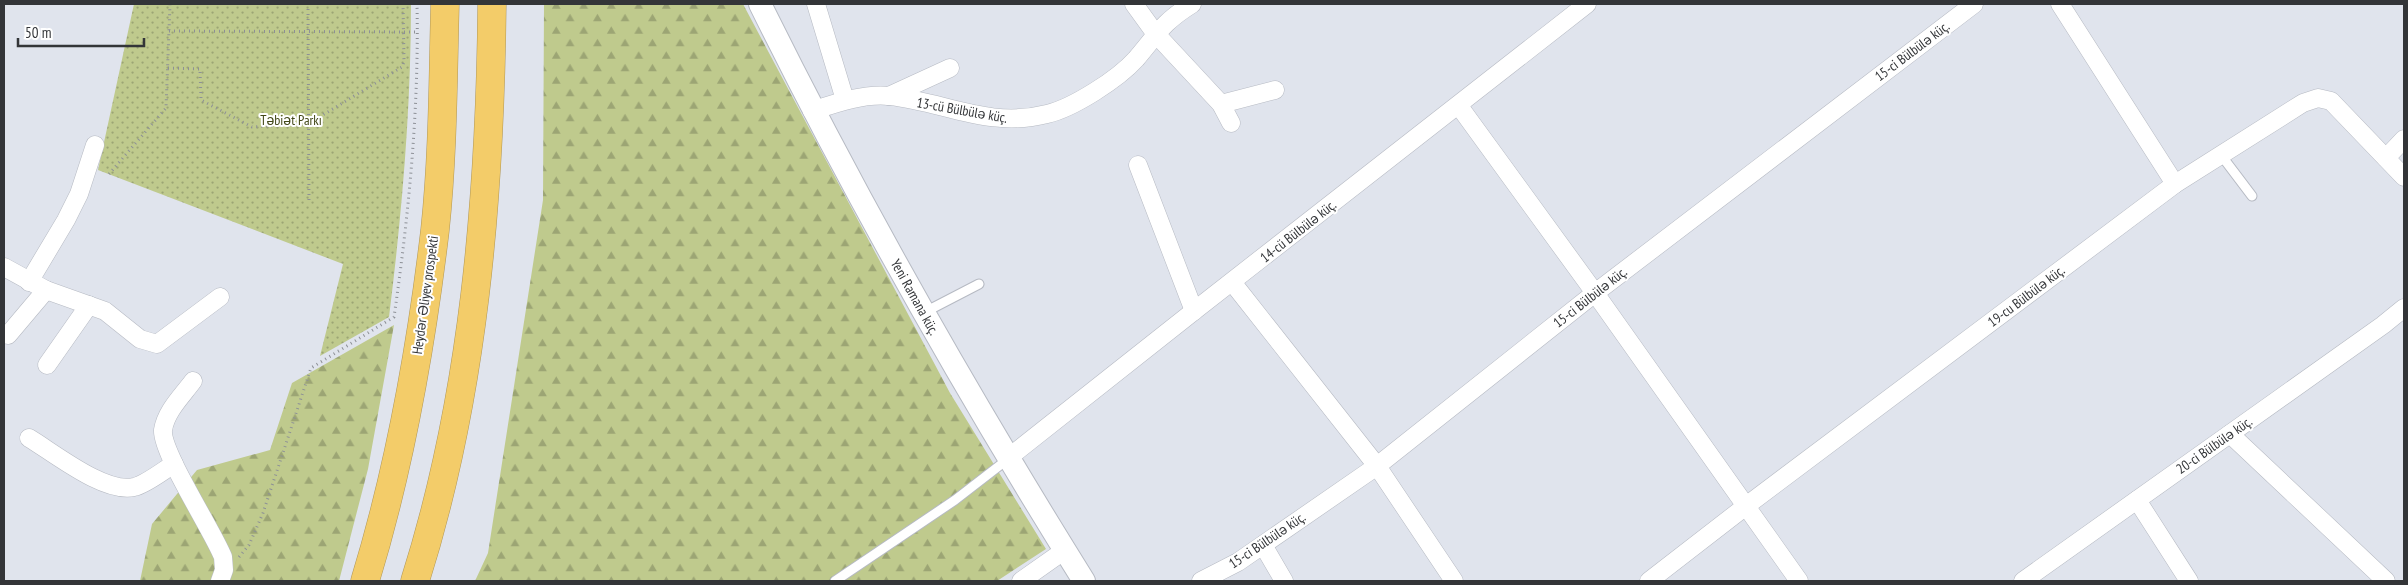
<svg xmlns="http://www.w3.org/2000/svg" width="2408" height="585" font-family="'PT Sans Narrow',sans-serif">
  <defs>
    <pattern id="grass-dots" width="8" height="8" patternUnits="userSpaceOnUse" patternTransform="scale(1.25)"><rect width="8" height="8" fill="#bfca8d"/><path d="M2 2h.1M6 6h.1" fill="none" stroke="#9ca574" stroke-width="1.8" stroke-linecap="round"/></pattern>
    <pattern id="forest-firs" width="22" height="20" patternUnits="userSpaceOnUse" patternTransform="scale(1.25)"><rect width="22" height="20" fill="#bfca8d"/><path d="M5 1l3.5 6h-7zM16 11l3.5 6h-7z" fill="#9ca574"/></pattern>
  </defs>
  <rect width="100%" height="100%" fill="#e0e4ed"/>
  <path fill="url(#grass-dots)" d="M134,4H411C411,109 402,213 389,317L320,356L343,264L98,170Z"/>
  <g fill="url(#forest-firs)">
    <polygon points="544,4 743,4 950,393 1046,549 997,581 475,581 488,553 543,200"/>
    <polygon points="394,325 368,469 339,581 140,581 152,524 197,470 270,450 292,383"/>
  </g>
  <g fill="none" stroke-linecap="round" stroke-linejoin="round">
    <g stroke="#b6bac3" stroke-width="11">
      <g id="service">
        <polyline points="2221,155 2252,196"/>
        <polyline points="923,313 979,284"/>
        <polyline points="835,581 955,500 1008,459"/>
      </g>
    </g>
    <g stroke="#b6bac3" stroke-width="19">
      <g id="minor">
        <polyline points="816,4 845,100"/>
        <polyline points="1134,4 1155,33 1221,104 1231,123"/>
        <polyline points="2060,4 2175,184"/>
        <polyline points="889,96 950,68"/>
        <polyline points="1221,104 1275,90"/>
        <polyline points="1459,106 1595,293 1799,581"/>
        <path d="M812,111C836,103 865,93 890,96C945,102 989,129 1047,114C1073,108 1118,79 1136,59C1158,33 1163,22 1192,4"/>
        <polyline points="2386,158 2404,139"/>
        <polyline points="1138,165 1194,311"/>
        <polyline points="4,267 46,290 105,311 140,339 157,344 220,297"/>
        <polyline points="29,282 66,220 79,194 95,145"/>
        <polyline points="1232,282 1377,466 1454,581"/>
        <polyline points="8,335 46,290"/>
        <polyline points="47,365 89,305"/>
        <path d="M193,381C182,396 166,411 163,430C161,452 213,531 223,557L224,570L220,581"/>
        <polyline points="2230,434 2386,581"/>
        <path d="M29,438C54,453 105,494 134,487C145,485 164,470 174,464"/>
        <polyline points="1008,458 1194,311 1587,4"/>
        <polyline points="2137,500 2189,581"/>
        <polyline points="1263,545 1284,581"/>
        <polyline points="1021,581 1065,550"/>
        <polyline points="1201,581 1238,562 1377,466 1595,293 1974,4"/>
        <polyline points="1649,581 1746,506 2175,184 2303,103 2318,98 2331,101 2404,177"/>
        <polyline points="2023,581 2383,325 2404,308"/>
      </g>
    </g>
    <g stroke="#b6bac3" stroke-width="24">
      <path id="tertiary" d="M760,4C858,202 967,394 1084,581"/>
    </g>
    <g stroke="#b09758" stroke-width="29">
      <g id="motorway">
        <path d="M365,581C400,467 421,348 435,230C443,155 443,79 445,4"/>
        <path d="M415,581C474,395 490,198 492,4"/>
      </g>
    </g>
    <g stroke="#8d9096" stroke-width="3" stroke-dasharray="1 4" stroke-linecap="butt">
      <polyline points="308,4 309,204"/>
      <polyline points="169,31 418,32"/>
      <polyline points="168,68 200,69 201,100 252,127 308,124 402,67 404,62 403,4"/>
      <polyline points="109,174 166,108 170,4"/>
      <path d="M239,557L249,545L263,513L311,368L394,317C409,213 419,109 417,4"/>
    </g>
    <use href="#service" stroke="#fff" stroke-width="9"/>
    <use href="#minor" stroke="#fff" stroke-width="18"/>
    <use href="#tertiary" stroke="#fff" stroke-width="22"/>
    <use href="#motorway" stroke="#f3cc69" stroke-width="28"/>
  </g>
  <g text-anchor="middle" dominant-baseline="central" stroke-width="4" stroke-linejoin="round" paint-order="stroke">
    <g font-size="14" fill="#333538" stroke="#fff">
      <text transform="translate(1912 51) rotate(-37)">15-ci Bülbülə küç.</text>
      <text transform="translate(962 110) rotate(10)">13-cü Bülbülə küç.</text>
      <text transform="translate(1298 231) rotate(-38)">14-cü Bülbülə küç.</text>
      <text transform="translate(425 295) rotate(-82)">Heydər Əliyev prospekti</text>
      <text transform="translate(2026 296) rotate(-37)">19-cu Bülbülə küç.</text>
      <text transform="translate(915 297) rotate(61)">Yeni Ramana küç.</text>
      <text transform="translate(1590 297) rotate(-38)">15-ci Bülbülə küç.</text>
      <text transform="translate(2214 445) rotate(-35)">20-ci Bülbülə küç.</text>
      <text transform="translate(1267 540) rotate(-34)">15-ci Bülbülə küç.</text>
    </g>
    <g font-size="14" fill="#424818" stroke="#fff">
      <text x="291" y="120">Təbiət Parkı</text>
    </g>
  </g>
  <rect width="2408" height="585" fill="none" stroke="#333538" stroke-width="10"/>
  <path d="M18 38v8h126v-8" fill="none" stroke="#333538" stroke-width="2.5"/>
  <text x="25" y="38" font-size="15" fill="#333538" stroke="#ffffff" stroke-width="4" paint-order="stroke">50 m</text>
</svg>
